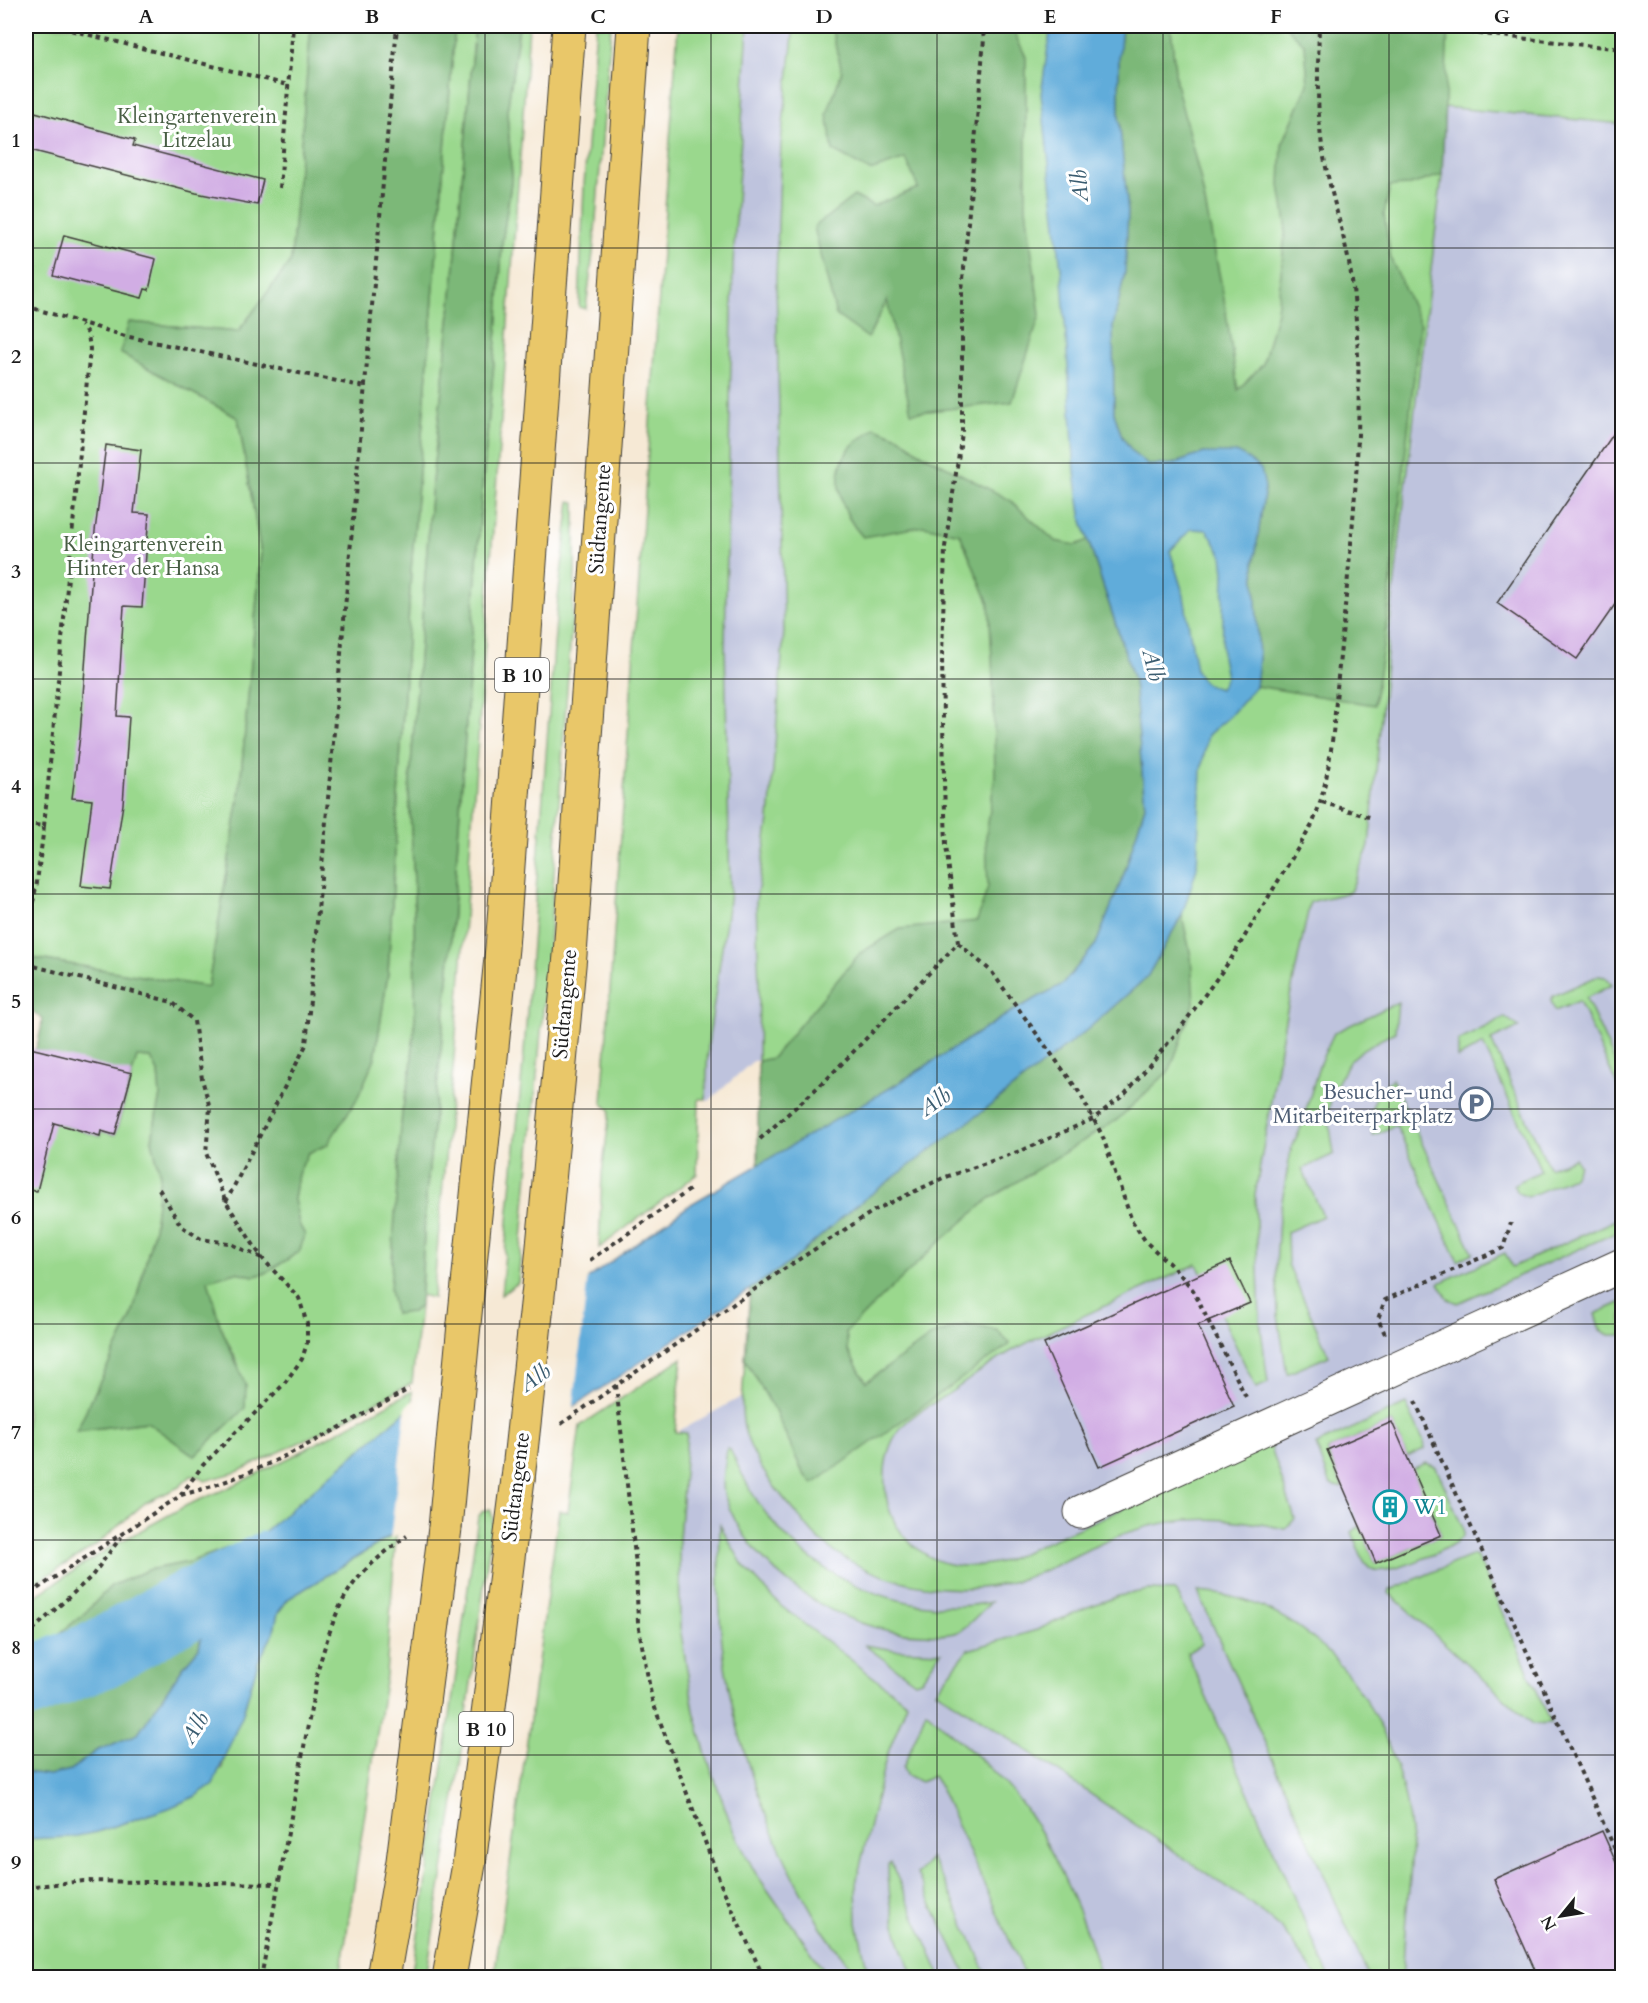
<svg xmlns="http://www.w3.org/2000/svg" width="1648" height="2003" font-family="Cardo,serif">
  <rect width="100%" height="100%" fill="#fff"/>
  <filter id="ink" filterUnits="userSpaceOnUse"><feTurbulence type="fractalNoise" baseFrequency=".0167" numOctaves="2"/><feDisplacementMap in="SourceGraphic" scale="12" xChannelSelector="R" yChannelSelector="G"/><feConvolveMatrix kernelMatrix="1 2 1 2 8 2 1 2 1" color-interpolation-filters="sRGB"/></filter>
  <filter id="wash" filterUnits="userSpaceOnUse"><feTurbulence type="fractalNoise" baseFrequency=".008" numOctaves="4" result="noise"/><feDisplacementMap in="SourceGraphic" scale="24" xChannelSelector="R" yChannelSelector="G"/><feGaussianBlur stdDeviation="1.35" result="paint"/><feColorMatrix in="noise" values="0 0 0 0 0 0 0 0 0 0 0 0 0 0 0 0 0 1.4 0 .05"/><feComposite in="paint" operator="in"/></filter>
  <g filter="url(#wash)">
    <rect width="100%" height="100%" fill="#f6e9d5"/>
    <g fill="#bec3dd">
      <polygon points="748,26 794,26 781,143 776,279 784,631 769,820 756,901 759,985 758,1061 753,1061 709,1101 706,1099 708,1044 730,893 725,644 729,456 733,264"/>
      <polygon points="1443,106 1622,124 1622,1977 791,1977 699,1764 675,1663 675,1433 743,1396 750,1424 1275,1070 1310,902 1350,892 1369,846 1389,631 1442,175"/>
    </g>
    <g fill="#9ad88d" stroke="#5b7a54" stroke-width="1.5">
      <polygon points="26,26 311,26 291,261 238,332 130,322 120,353 238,418 261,553 239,798 208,987 26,957"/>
      <polygon points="455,26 475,26 454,276 432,482 409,794 414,881 415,1017 411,1071 402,1112 399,1162 412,1312 420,1306 412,1383 315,1435 237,1472 205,1481 201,1477 191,1476 179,1487 145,1503 95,1546 26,1589 26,1122 55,1123 99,1135 137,1057 151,1058 158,1072 160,1095 152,1140 160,1175 154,1230 132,1316 76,1431 147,1422 195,1456 245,1407 238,1364 220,1325 207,1280 236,1272 254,1276 266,1273 299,1252 305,1235 299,1224 294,1199 298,1174 308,1153 327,1145 375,1058 388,973 411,571"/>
      <polygon points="519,26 529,26 522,129 460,988 433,1298 421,1295 426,1197 449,969 482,490 498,319 502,243 512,176 507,113"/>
      <polygon points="596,26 611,26 594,245 586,309 579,307 584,185"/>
      <polygon points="678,26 748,26 733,264 729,456 725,644 730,893 708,1044 706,1099 699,1099 697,1174 599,1248 602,1174 610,1110 602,1103"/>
      <path d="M794,26H1622V124L1443,107L1442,175L1389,631L1369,846L1350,892L1310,902L1284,1025L1255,1195L1260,1321L1268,1383L1256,1388L1197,1264C1138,1292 1077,1317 1019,1347C995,1359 973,1377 951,1392C935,1403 911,1414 899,1430C877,1461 881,1514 908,1540C936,1569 967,1570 1004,1561L1270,1444L1295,1519L1285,1529C1235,1517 1182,1514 1132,1531C1098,1542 1067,1562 1033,1575C966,1602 879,1588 822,1542C812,1534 806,1524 798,1515C776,1490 755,1465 745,1432C739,1410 744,1381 745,1359L776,1413L803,1473L813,1483L888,1366L866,1382L848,1351L846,1331L758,1061L759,985L756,901L769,820L784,631L776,279L781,143Z"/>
      <polygon points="570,501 575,502 575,576 549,945 518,1283 501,1295 524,1052 557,606"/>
      <polygon points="1598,976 1605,977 1612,985 1586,998 1622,1077 1622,1096 1579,1001 1555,1011 1551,1001 1553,996"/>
      <polygon points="1398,1002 1395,1032 1363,1049 1349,1062 1332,1093 1328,1114 1334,1154 1302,1169 1323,1216 1287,1232 1288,1264 1329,1356 1287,1374 1278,1315 1276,1267 1279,1218 1291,1149 1300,1130 1320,1063 1334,1033"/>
      <polygon points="1505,1017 1519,1027 1491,1040 1549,1168 1575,1158 1579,1165 1573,1177 1528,1197 1518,1193 1514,1184 1541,1171 1483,1044 1458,1058 1458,1041"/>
      <path d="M1392,1079L1473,1253L1458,1261L1396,1125L1373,1136C1368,1113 1372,1094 1392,1079Z"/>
      <polygon points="1622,1217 1622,1230 1458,1303 1448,1299 1439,1283 1505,1253 1512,1267"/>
      <polygon points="1622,1302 1622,1335 1609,1335 1600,1330 1595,1314"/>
      <polygon points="682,1358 675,1432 687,1433 679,1540 680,1627 694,1711 706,1755 733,1830 755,1872 829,1977 494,1977 559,1511 568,1512 580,1426"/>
      <polygon points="412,1391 413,1405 258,1537 189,1562 148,1570 111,1586 84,1614 26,1660 26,1602 109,1548 187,1505 228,1488 295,1455"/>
      <polygon points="1406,1404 1423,1440 1424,1449 1407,1457 1392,1422 1327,1450 1343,1488 1331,1485 1316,1445"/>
      <path d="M727,1448L730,1449C741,1473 752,1496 768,1516C819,1582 909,1619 991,1602C983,1609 965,1630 957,1632C946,1636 932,1635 921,1634C842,1634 748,1570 724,1494C721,1481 726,1462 727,1448Z"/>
      <path d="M1426,1463L1436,1467L1463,1528V1536C1453,1549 1386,1577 1372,1569C1361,1563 1357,1544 1352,1532L1360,1526L1376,1563L1441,1535L1412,1469Z"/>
      <polygon points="490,1509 493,1518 460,1765 426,1977 411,1977 425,1893 478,1517 483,1511"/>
      <path d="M720,1525L743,1565L781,1606L907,1703L886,1758L856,1883L857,1923L869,1977H858C845,1959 829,1941 818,1922C769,1838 733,1740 722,1643C718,1604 719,1564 720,1525Z"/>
      <polygon points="396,1533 386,1675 340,1977 269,1977 269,1963 265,1977 26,1978 26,1839 97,1832 194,1797 222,1768 227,1748 242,1716 258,1662 273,1634 278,1613 288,1599"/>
      <polygon points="1473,1555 1478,1558 1551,1723 1533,1724 1389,1593 1390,1590"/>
      <polygon points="1148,1590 1176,1591 1202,1644 1187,1653 1329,1977 1317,1977 1282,1929 1250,1903 978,1717 936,1691 968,1650 1037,1630 1085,1608 1119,1596"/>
      <path d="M1198,1592C1324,1599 1403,1725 1411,1841C1413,1866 1408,1893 1406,1918C1404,1938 1404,1958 1402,1977H1369Z"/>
      <polygon points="864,1645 895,1650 941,1652 921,1680 915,1682"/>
      <path d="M926,1711C956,1739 997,1770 1021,1803C1055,1849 1086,1923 1101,1977H1026L939,1785L933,1776L921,1782L906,1775L903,1768Z"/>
      <polygon points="931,1858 948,1889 988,1977 967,1977 917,1874"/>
      <path d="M891,1863L941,1977H915C897,1943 888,1904 888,1865Z"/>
    </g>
    <g fill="#7bb878" stroke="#4c6a4a" stroke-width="1.5">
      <path d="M311,26H455L411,571L388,973L375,1058L357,1099L327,1145L308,1153L298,1174L294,1199L299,1224L305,1235L299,1252L266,1273L254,1276L236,1272L208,1280L220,1325L246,1385L245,1408L195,1456L147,1422L76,1431L132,1316L154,1230L160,1175L152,1140L160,1095L158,1072L151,1058L137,1057L115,1135L101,1131L100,1136L55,1123L26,1122C26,1108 23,1092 26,1079C31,1057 41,1042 42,1019L26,1006V957L208,987L239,798L261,553L238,418L120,353L129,322L238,332L291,261Z"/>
      <polygon points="475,26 519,26 507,113 512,176 502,243 498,319 482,490 449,969 426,1197 420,1306 412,1312 395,1314 390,1290 402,1112 411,1071 415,1017 414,881 409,794 432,482 454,276"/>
      <polygon points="831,26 1011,26 1026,57 1026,207 1040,315 1012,402 911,413 887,300 868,338 836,315 814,227 854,196 873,206 918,188 906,159 870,171 833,151 827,114 842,71"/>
      <polygon points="1122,26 1171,26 1176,83 1200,177 1223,293 1238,390 1263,364 1277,311 1286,224 1280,185 1282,145 1308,84 1305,45 1285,26 1448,26 1442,175 1410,185 1390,186 1384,214 1391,259 1420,323 1386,627 1374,705 1256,686 1259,659 1254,564 1265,487 1204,453 1173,464 1148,466 1134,454 1122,437 1114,413 1113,327 1125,272 1128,212 1119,117 1119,56"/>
      <path d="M875,428L899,437L919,452L1010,500L1055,541L1076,545L1088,540L1134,680L1145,806L1123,877L1096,944L1063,984L1011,1012L902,1081L758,1166V1061L772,1058L860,953L900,929L977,921L988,887L986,836L995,776L993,678L989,604L960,534L924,526L863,537C842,515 828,476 850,448C856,440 868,434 875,428Z"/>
      <polygon points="1182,915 1191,956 1194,1003 1170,1070 1117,1120 989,1199 932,1249 846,1332 848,1351 866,1382 933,1335 965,1325 997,1330 1010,1344 813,1484 803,1473 776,1413 745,1359 750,1289 792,1261 854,1207 987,1108 1088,1029 1147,977"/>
      <polygon points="258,1537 237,1555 202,1628 199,1648 183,1667 138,1734 96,1751 71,1770 49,1775 26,1772 26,1660 84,1614 111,1586 148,1570 189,1562"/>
    </g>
    <path fill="#61acda" stroke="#3e647b" stroke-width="1.5" fill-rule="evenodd" d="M1051,26H1122L1119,57V117L1128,212L1125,272L1113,327L1114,413L1122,437L1134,454L1148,465L1173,464L1204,453H1239L1261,469L1265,487L1254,564L1259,659L1256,686L1229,717L1208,735L1201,770L1197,868L1182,915L1147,977L1088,1029L987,1108L854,1207L792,1261L542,1428L396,1533L288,1599L278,1613L273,1634L258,1662L242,1716L213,1784L194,1797L169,1808L97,1832L72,1837L26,1839V1772L49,1775L71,1770L96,1751L138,1734L183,1667L199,1648L211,1595L237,1555L413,1405L691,1204L902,1081L1011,1012L1063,984L1096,944L1123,877L1145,806L1134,680L1082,521L1075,473L1062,278L1041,94ZM1191,529L1207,530L1222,555L1224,572L1222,657L1226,677L1220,689C1207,686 1202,682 1196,670L1184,596L1170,551Z"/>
    <polygon fill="#f6e9d5" points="588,1275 573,1411 390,1540 406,1406"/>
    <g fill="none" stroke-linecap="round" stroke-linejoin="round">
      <polyline stroke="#61acda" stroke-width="70" points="26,1684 101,1654 175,1612 269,1566"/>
    </g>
    <g id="blocks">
      <g fill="#d1ade4">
        <polygon points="35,112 135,140 133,146 263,180 257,205 196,193 26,149"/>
        <polygon points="64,235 156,259 149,290 145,289 142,298 53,275"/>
        <polygon points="1623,420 1623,593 1577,659 1497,603"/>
        <polygon points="106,445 141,450 134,513 149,514 142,607 124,606 117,716 129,717 123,804 110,889 81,886 92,800 72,798 80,736 95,531"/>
        <polygon points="26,1047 132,1073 115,1135 101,1131 100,1136 54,1123 37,1191 26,1190"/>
        <polygon points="1230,1261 1250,1303 1198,1325 1234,1406 1099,1467 1044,1344"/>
        <polygon points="1392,1422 1441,1535 1376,1563 1327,1450"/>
        <polygon points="1602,1831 1623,1878 1623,1977 1538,1977 1494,1879"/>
      </g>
    </g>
  </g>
  <g filter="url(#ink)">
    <use href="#blocks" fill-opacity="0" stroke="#3d3b38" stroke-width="1.5"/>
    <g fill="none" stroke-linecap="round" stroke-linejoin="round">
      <g stroke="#3d3b38" stroke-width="35">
        <polyline id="minor" points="1081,1512 1622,1265"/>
      </g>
      <g stroke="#3d3b38" stroke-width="35">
        <g id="highway">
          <polyline points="541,1268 570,955 634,26"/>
          <polyline points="464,1324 502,948 569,26"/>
          <polyline points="383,1978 403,1861 445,1528"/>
          <polyline points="449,1978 469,1864 518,1479"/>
        </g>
      </g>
      <g stroke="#3d3b38" stroke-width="4" stroke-dasharray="4.5 4.5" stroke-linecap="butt">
        <polyline points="54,26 288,85"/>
        <polyline points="1407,26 1622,49"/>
        <polyline points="280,188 293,26"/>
        <polyline points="26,306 125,336 365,387"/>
        <polyline points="1322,802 1372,818"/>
        <polyline points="26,824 44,826 90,349 88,334 81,325"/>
        <polyline points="26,938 37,882 44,826"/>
        <polyline points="958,943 991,971 1079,1092 1102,1135 1132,1221 1146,1242 1177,1271 1193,1290 1246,1397"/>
        <polyline points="26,964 172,1002 194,1021 202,1079 210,1108 206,1153 226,1202 262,1258 299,1298 307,1324 307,1343 302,1359 284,1384 203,1465 180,1496 26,1596"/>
        <polyline points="760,1139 827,1079 958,943 946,845 944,781 942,657 945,547 962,433 962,291 984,39 982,26"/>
        <polyline points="159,1189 181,1226 201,1239 228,1243 262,1258"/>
        <polyline points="226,1202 306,1045 397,26"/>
        <polyline points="590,1260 691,1189"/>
        <polyline points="1385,1334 1378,1319 1385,1300 1503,1248 1511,1223"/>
        <polyline points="616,1385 636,1565 638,1623 652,1700 722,1887 764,1978"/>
        <polyline points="1415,1401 1622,1865"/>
        <path d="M561,1424L778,1273L875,1210L943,1178L1023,1150L1093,1119L1125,1094L1179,1030L1231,959L1312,825C1334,772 1334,712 1340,656C1352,535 1367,411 1353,289C1348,243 1331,198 1323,152C1316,110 1318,68 1319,26"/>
        <path d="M181,1495C262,1475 336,1429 409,1389"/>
        <polyline points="26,1636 91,1577 121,1537"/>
        <polyline points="26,1887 84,1881 278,1884"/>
        <path d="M261,1978L319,1666C339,1598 348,1578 407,1536"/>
      </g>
      <use href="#minor" stroke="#fff" stroke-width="33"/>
      <use href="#highway" stroke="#e9c769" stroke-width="33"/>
      <g stroke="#3d3b38" stroke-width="35" stroke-linecap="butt">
        <g id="highway-bridge">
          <polyline points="518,1479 541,1268"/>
          <polyline points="445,1528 464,1324"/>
        </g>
      </g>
      <use href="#highway-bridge" stroke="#e9c769" stroke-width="33"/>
    </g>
  </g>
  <path fill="none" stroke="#1c1c1c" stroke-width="1.5" stroke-opacity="0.55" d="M259,26V1978M485,26V1978M711,26V1978M937,26V1978M1163,26V1978M1389,26V1978M26,248H1622M26,463H1622M26,679H1622M26,894H1622M26,1109H1622M26,1324H1622M26,1540H1622M26,1755H1622"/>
  <defs>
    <g id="parking-ring" transform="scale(1.725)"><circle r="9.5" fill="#fff" stroke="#5c6f8a" stroke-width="1.5"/><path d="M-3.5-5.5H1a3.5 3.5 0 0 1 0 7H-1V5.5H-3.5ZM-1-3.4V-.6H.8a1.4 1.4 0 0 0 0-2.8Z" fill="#5c6f8a"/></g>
    <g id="building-ring" transform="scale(1.725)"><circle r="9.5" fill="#fff" stroke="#0f9aa8" stroke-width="1.5"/><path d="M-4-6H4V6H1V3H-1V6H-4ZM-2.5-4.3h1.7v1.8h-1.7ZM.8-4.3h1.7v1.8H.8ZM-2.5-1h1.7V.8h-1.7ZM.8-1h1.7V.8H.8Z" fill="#0f9aa8"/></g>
  </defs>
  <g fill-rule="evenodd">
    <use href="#parking-ring" x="1476" y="1104"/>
    <use href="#building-ring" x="1390" y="1507"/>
  </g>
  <g text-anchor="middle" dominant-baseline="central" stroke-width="6" stroke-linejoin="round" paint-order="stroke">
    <g fill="#fff" stroke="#606060" stroke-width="1.5">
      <rect x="495" y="658" width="54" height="34" rx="4.5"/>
      <rect x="459" y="1712" width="54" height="34" rx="4.5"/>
    </g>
    <g font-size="20" font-weight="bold" fill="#1c1c1c">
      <text x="522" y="675">B 10</text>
      <text x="486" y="1729">B 10</text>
    </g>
    <g font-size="21" fill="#485e44" stroke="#fff">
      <text x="197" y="116">Kleingartenverein<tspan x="197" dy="24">Litzelau</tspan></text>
      <text x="143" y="544">Kleingartenverein<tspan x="143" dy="24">Hinter der Hansa</tspan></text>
    </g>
    <g font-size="21" fill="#1c1c1c" stroke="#fff">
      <text transform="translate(600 519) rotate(-86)">Südtangente</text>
      <text transform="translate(565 1004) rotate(-85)">Südtangente</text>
      <text transform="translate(516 1487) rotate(-83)">Südtangente</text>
    </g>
    <g font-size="21" fill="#4e5e75" stroke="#fff" text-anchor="end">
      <text x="1453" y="1092">Besucher- und<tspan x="1453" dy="24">Mitarbeiterparkplatz</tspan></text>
    </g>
    <g font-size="21" fill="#0d838f" stroke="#fff" text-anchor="start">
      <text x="1413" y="1507">W1</text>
    </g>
    <g font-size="22" font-style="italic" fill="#3b5d71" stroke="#fff">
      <text transform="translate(1080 186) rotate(-94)">Alb</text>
      <text transform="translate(1153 665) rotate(76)">Alb</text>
      <text transform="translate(935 1102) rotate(-35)">Alb</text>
      <text transform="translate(535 1378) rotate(-35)">Alb</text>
      <text transform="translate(195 1728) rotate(-57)">Alb</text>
    </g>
  </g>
  <rect width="1648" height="2003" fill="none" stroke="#fff" stroke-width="66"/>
  <g transform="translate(1561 1916) rotate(240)" stroke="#ffffff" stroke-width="4.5" paint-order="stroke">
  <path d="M0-4.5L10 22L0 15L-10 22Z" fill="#1c1c1c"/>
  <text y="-9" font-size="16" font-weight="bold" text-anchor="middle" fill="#1c1c1c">N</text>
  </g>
  <rect x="33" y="33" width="1582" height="1937" fill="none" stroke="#1c1c1c" stroke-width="2"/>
  <g font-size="20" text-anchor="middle" font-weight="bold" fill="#1c1c1c">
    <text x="146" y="23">A</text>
    <text x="372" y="23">B</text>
    <text x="598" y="23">C</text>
    <text x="824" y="23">D</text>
    <text x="1050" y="23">E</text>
    <text x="1276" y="23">F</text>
    <text x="1502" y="23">G</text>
    <text x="16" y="147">1</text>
    <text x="16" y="363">2</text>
    <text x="16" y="578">3</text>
    <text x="16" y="793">4</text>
    <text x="16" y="1008">5</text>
    <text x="16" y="1224">6</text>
    <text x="16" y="1439">7</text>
    <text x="16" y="1654">8</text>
    <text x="16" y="1869">9</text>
  </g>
</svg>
